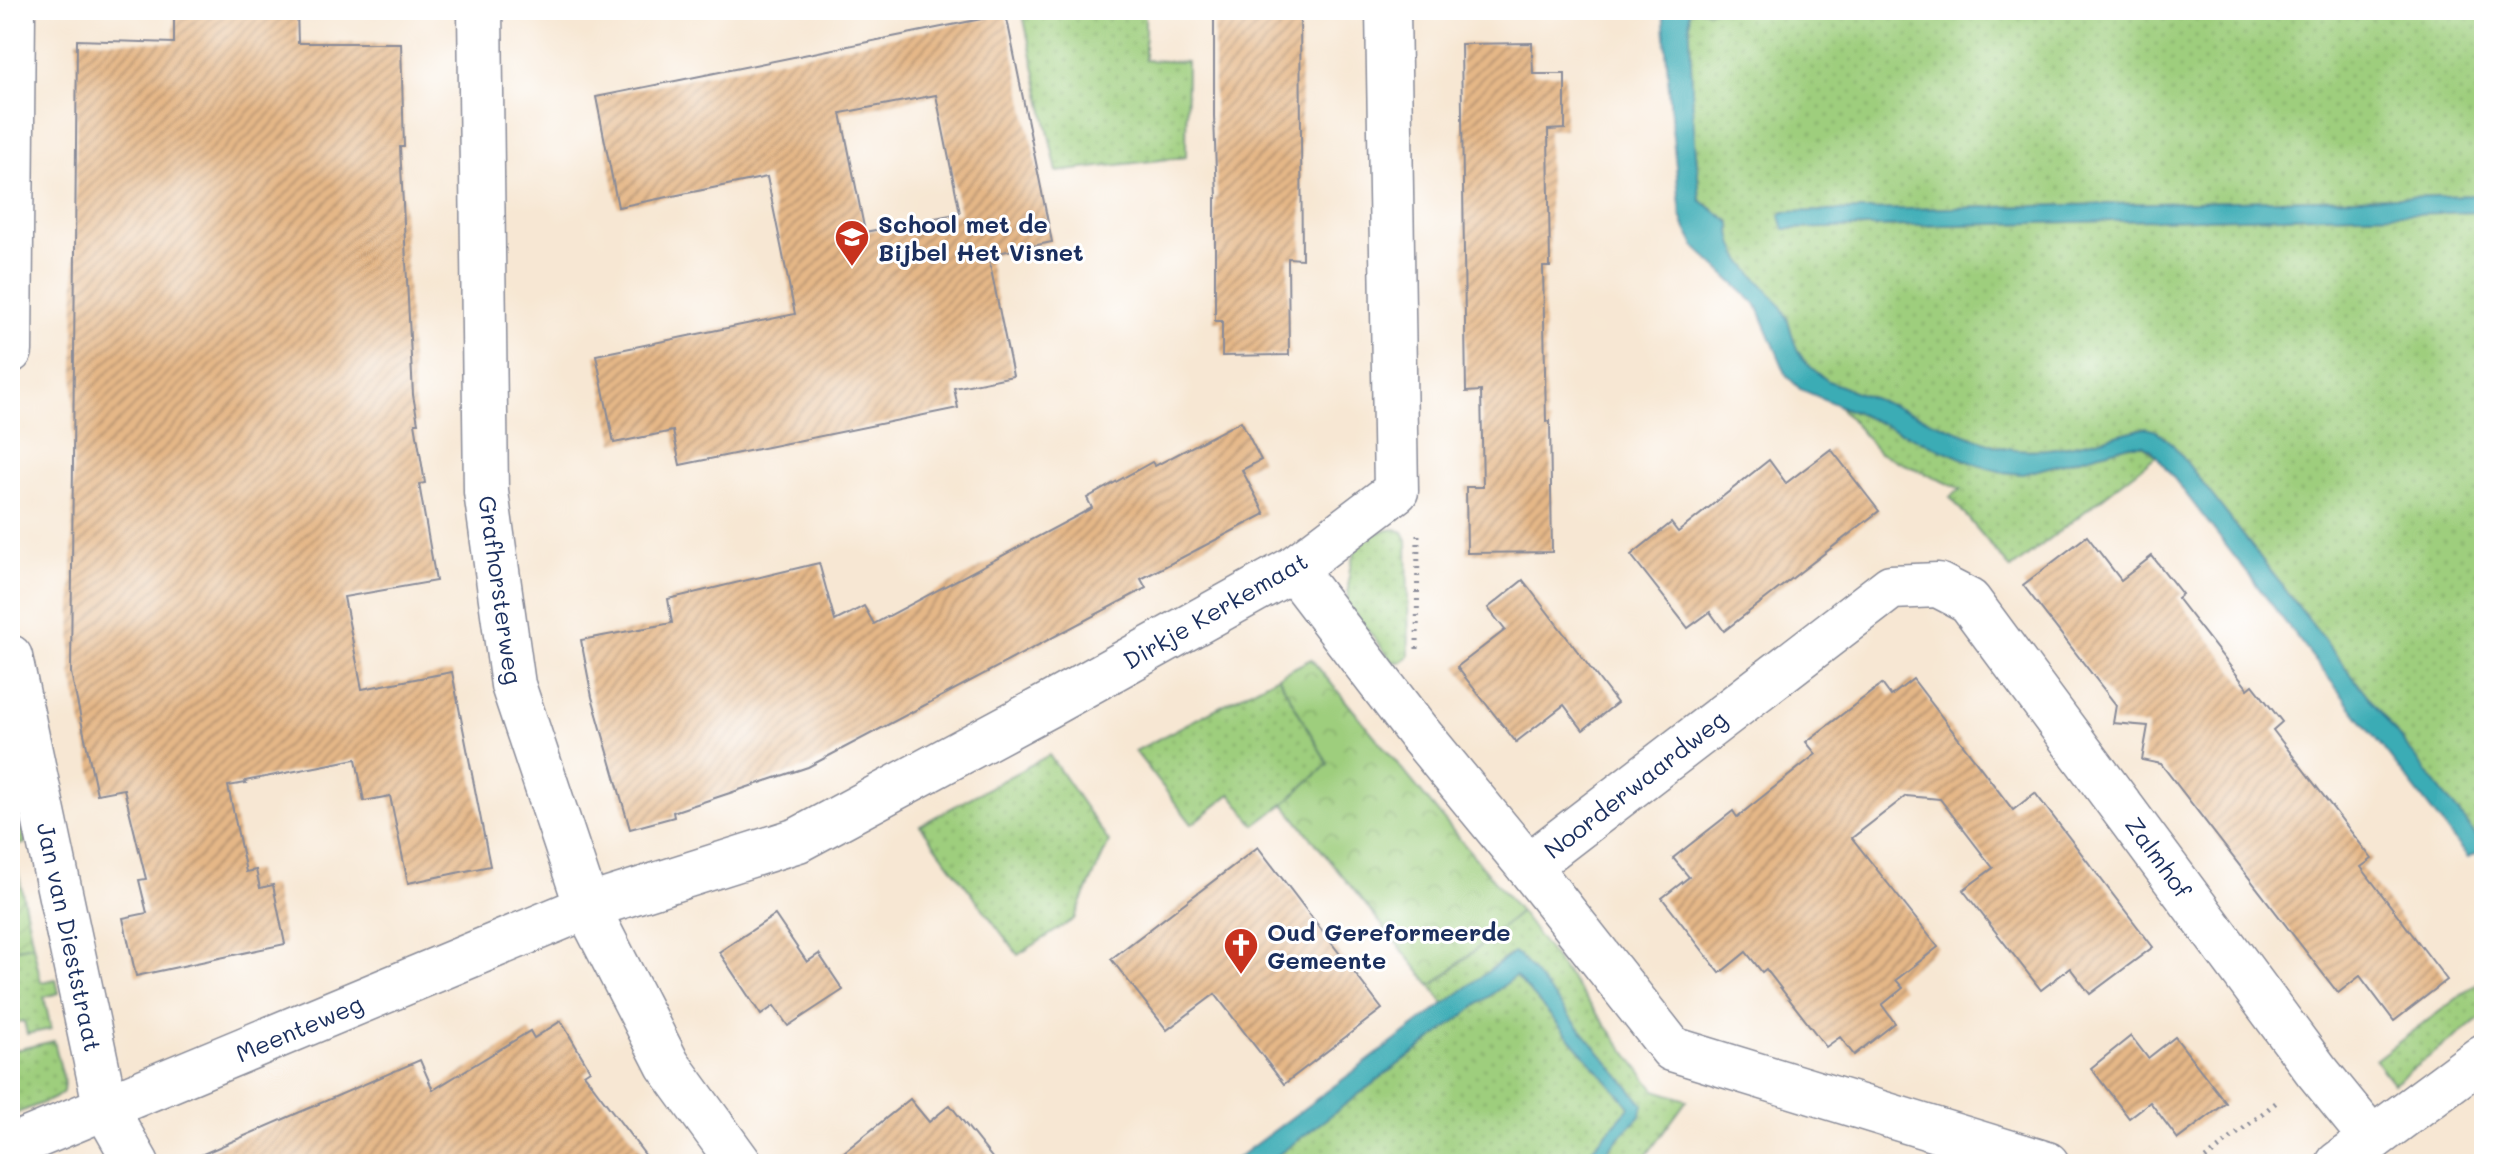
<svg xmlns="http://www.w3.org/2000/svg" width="2494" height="1174" font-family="Mali,sans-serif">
  <defs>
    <pattern id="grass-dots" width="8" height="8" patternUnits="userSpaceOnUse" patternTransform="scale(2)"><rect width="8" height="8" fill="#9ece7d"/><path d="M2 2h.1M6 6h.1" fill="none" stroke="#88b16e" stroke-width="1.8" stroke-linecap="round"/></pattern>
    <pattern id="park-crowns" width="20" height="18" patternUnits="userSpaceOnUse" patternTransform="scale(2)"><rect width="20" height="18" fill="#9ece7d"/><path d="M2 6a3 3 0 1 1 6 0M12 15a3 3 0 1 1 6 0" fill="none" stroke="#88b16e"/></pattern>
    <pattern id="garden-furrows" width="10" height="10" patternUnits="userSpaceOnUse" patternTransform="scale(2)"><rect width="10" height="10" fill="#9ece7d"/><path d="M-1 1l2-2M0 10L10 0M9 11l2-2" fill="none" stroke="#88b16e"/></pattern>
    <pattern id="building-hatch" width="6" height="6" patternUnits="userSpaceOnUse" patternTransform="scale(2)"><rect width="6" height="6" fill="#e5b787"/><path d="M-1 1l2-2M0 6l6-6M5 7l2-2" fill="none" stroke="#b99572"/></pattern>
  </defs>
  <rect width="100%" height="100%" fill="#fff"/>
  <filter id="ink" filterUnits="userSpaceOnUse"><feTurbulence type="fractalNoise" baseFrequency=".0125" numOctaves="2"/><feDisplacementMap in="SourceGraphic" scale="16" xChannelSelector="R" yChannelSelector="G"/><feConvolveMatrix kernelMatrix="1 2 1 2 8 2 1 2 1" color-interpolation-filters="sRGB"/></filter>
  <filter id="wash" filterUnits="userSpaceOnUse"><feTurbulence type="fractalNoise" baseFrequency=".006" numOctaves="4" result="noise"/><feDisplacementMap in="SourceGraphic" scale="32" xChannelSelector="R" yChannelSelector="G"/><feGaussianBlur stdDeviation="1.8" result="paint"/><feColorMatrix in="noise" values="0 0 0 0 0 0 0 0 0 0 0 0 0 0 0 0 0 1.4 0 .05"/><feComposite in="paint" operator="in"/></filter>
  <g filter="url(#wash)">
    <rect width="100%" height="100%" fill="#f7e7d3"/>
    <g fill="url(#grass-dots)" stroke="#5c7e6e" stroke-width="2">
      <polygon points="1022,10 1145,10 1145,60 1187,62 1186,157 1057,172"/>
      <path d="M1689,10H2484V195L1784,212L1780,216L1785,229L2484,212V846L2173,445L2145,428C2097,439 2045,458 1996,446L1828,381C1817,372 1804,364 1798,351C1791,338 1791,323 1783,310C1764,278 1728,265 1731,222L1700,200L1693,117Z"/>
      <polygon points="1839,406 1978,465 2003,472 2023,474 2130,445 2143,445 2156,456 2011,569 1950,497 1961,489 1879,453"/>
      <path d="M1396,529L1403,532L1407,540L1409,656L1401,662H1393L1347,604C1350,564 1347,534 1396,529Z"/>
      <polygon points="1278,676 1328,764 1284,804 1255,825 1231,794 1192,824 1135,751"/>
      <polygon points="1049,755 1109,842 1074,919 1018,955 920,825"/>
      <polygon points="1520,912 1655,1090 1687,1100 1640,1164 1594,1164 1641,1115 1509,955 1445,1005 1429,983 1435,984"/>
      <polygon points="33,945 41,982 56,979 59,993 44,997 51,1029 27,1034 24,1021 10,1024 10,949"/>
      <polygon points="1516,976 1630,1107 1578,1164 1266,1164"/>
      <polygon points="2484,978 2484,1016 2393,1083 2375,1060"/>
      <polygon points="54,1041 64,1081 63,1092 55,1098 10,1116 10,1047 11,1051"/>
    </g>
    <polygon fill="url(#park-crowns)" stroke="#5c7e6e" stroke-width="2" points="1311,659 1520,912 1434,984 1429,983 1284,804 1328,764 1278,676"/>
    <polygon fill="url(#garden-furrows)" stroke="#5c7e6e" stroke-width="2" points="23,830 26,843 13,847 33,945 10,949 10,833"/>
    <g fill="#3bacb5" stroke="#2b6e8a" stroke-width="2">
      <path d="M1663,10H1689L1693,117L1700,200L1731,223C1728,263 1765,279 1783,310C1791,323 1791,338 1798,351C1804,364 1817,372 1828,381L1996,446C2045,458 2097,439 2145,428L2157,431L2173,445L2484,846L2480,852L2468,858L2152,450L2143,445H2130L2023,474L2003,472L1978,465L1800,389L1787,376L1757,305L1696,248L1686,229L1681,215L1672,128Z"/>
      <polygon points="2484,195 2484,212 1784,229 1780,216 1784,212"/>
      <polygon points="1513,953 1519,955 1527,965 1643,1104 1641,1115 1594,1164 1578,1164 1630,1107 1516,976 1266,1164 1229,1164"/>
    </g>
    <g id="blocks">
      <g fill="url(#building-hatch)" fill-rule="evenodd">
        <polygon points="174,10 297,10 298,43 401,43 404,147 400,147 413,395 418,423 415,423 425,483 419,484 436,581 344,597 362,689 452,672 490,866 408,883 390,796 364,801 356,759 245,781 246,783 228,786 246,872 256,870 260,888 273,885 285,944 136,976 123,918 147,913 139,880 146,879 124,789 97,794 71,673 77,40 174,43"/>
        <polygon points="1300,11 1302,259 1288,258 1289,355 1222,356 1222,321 1215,321 1215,198 1217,198 1214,116 1214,12"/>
        <path d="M1006,14L1052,242L988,255L1013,376L954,388L958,408L680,465L673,431L614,443L596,355L795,314L767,177L618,207L596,97ZM936,95L960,213L865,232L841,113Z"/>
        <polygon points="1532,43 1533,74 1565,74 1565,129 1548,130 1550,267 1543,267 1546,422 1550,421 1552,552 1467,553 1466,487 1483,487 1481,391 1466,392 1461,44"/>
        <polygon points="1241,421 1261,460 1242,470 1265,514 1141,579 1146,588 808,767 673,812 674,817 630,829 592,697 581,640 672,623 668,599 819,563 835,621 864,606 874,624 1092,508 1087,498 1152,462 1155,466"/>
        <polygon points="1831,449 1879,511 1724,631 1710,612 1688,628 1631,555 1671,523 1678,532 1769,460 1786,483"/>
        <polygon points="2087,536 2121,580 2152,556 2182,594 2177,598 2248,689 2253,685 2282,722 2273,730 2372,859 2361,867 2447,980 2394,1021 2360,976 2338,993 2161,764 2142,760 2148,726 2113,723 2116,705 2023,585"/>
        <polygon points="1523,580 1617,703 1583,730 1564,705 1516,742 1457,667 1505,630 1488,608"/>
        <polygon points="1913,679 2013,810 2035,793 2153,947 2090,994 2070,968 2041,990 1963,890 1993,868 1940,799 1906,796 1852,838 1938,947 1896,980 1903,988 1882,1005 1895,1023 1854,1055 1840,1037 1826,1047 1766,969 1762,972 1746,952 1720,973 1662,898 1689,877 1673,858 1733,811 1737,817 1816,754 1806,742 1882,684 1891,696"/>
        <polygon points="1258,847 1382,1009 1284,1084 1215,994 1167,1030 1111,959"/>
        <polygon points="775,915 807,962 819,954 843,990 788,1026 774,1006 761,1015 719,952"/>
        <polygon points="561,1021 590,1070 584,1074 652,1164 180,1164 420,1060 433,1090 530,1031 534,1038"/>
        <polygon points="2131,1036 2148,1058 2175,1037 2226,1103 2178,1139 2150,1102 2129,1118 2091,1068"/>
        <polygon points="910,1099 929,1122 950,1105 997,1164 829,1164"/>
      </g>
    </g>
  </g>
  <g filter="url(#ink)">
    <use href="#blocks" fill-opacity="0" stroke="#898b98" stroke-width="2"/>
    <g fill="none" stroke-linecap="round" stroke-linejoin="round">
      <g stroke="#898b98" stroke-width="47">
        <g id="minor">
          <polyline points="480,10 486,492 513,685 587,907 668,1065 740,1164"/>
          <polyline points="10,351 13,10"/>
          <polyline points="1293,569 1417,731 1528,866 1891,587 1938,585 1969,601 2316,1070 2372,1139"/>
          <polyline points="10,657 106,1109 137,1164"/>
          <polyline points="1528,866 1672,1049 2047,1164"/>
          <polyline points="10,1147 587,907 798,840 1047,706 1293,569 1396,491 1388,10"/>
          <polyline points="2338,1164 2484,1056"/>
        </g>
      </g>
      <g stroke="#898b98" stroke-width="5" stroke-dasharray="2 6" stroke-linecap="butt">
        <polyline points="1417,649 1418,535"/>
        <polyline points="2199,1164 2278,1101"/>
      </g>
      <use href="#minor" stroke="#fff" stroke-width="44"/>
    </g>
  </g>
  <defs>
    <g id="school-pin" transform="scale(1.8)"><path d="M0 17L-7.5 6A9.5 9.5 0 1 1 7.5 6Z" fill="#c8321e" stroke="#fff"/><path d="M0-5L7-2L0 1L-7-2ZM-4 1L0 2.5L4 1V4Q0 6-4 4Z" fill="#fff"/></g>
    <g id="church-pin" transform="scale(1.8)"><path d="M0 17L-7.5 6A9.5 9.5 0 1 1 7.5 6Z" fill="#c8321e" stroke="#fff"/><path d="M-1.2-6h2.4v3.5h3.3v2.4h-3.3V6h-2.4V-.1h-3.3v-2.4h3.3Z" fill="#fff"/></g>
  </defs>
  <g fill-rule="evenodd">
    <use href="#school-pin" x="852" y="237"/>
    <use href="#church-pin" x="1241" y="945"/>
  </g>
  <g text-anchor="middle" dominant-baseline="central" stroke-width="6" stroke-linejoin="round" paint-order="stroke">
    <g font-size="24" font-weight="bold" fill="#1b2f5e" stroke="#fff" text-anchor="start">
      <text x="878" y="223">School met de<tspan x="878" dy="28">Bijbel Het Visnet</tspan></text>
      <text x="1267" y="931">Oud Gereformeerde<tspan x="1267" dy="28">Gemeente</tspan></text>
    </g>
    <g font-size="24" fill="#1b2f5e" stroke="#fff">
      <text transform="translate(501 590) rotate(82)">Grafhorsterweg</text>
      <text transform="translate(1215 610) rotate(-30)">Dirkje Kerkemaat</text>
      <text transform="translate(1635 784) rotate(-38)">Noorderwaardweg</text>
      <text transform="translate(2159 857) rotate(54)">Zalmhof</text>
      <text transform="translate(70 937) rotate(78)">Jan van Dieststraat</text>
      <text transform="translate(299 1028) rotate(-23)">Meenteweg</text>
    </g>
  </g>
  <rect width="2494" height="1174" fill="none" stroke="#fff" stroke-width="40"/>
</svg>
